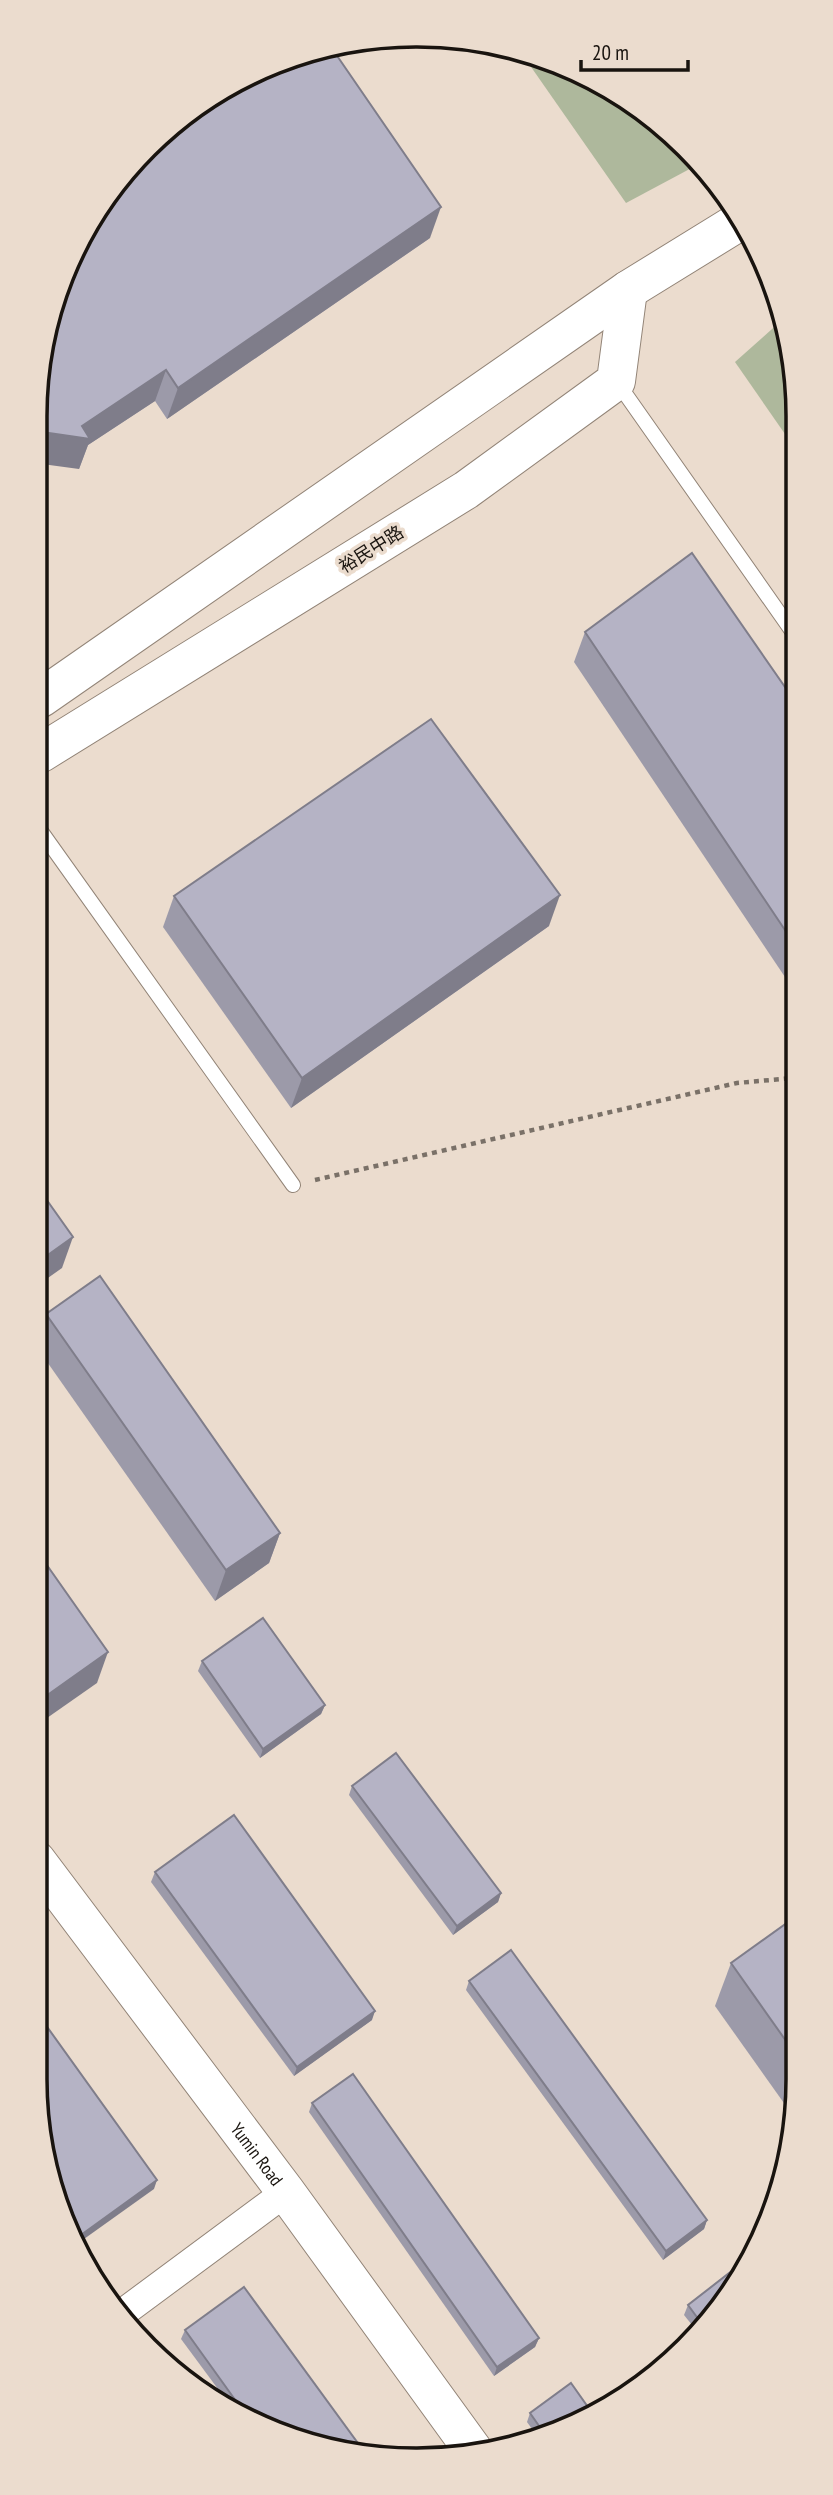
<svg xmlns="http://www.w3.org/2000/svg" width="833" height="2495" font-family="'PT Sans Narrow','Noto Sans SC',sans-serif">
  <rect width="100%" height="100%" fill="#ebdcce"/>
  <g fill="#aeb89c">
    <polygon points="522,54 607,86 687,147 699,164 626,203"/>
    <polygon points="781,321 795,366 794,447 735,362"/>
  </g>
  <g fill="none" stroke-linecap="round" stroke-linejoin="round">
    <g stroke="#928477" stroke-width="16">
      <g id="lane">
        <polyline points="617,382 794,634"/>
        <polyline points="40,830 293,1185"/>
      </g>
    </g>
    <g stroke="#928477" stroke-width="30">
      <polyline id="street" points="120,2315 286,2192"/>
    </g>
    <g stroke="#928477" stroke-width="40">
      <g id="secondary">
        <polyline points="41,698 628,290 740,221"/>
        <polyline points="41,753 466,490 616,381 628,290"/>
        <path id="s1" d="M36,1860L286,2192L473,2450"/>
      </g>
    </g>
    <polyline stroke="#7a7168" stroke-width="4.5" stroke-dasharray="5 5" stroke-linecap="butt" points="315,1180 737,1083 793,1078"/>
    <use href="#lane" stroke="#fff" stroke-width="14"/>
    <use href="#street" stroke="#fff" stroke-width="28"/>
    <use href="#secondary" stroke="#fff" stroke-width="38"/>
  </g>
  <g fill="#9c9aa9">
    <polygon points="430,238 167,419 155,401 88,445 79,469 42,342"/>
    <polygon points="585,632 794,700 793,989 574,662"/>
    <polygon points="174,896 549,926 291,1108 163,927"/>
    <polygon points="46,1314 280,1533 269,1563 215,1601 38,1349 38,1337"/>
    <polygon points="202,1661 325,1705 321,1714 260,1758 198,1671"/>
    <polygon points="352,1786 501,1893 498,1902 453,1935 349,1795"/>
    <polygon points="155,1872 372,2020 294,2076 151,1882"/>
    <polygon points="791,1920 791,2113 715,2006 731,1963"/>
    <polygon points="469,1981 707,2220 704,2229 663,2260 466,1990"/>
    <polygon points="312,2103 539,2338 535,2347 494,2376 309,2112"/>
    <polygon points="734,2290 696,2330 684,2315 688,2305"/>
    <polygon points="185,2330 368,2457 247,2420 232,2408 181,2339"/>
    <polygon points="590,2410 537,2436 527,2422 530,2413"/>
  </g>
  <g fill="#7f7d8a">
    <polygon points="441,207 430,238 167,419 178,388"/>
    <polygon points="166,370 155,401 88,445 79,469 42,464 42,432"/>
    <polygon points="560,895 549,926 291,1108 302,1078"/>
    <polygon points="73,1237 62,1268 38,1285 38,1262"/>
    <polygon points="280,1533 269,1563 215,1601 226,1570"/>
    <polygon points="108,1652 97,1683 37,1725 37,1707 39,1701"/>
    <polygon points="325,1705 321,1714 260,1758 263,1749"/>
    <polygon points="501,1893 498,1902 453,1935 457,1926"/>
    <polygon points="375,2011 372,2020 294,2076 297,2067"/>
    <polygon points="157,2180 154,2189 77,2244 74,2240"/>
    <polygon points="707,2220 704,2229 663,2260 666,2251"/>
    <polygon points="539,2338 535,2347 494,2376 497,2367"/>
  </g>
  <g fill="#b5b3c5" stroke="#7f7d8a" stroke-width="2">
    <polygon points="331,47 441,207 178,388 166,370 82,426 90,439 42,432 42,342 100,204 185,119 227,90"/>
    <polygon points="692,553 794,700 793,942 585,632"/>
    <polygon points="431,719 560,895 302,1078 174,896"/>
    <polygon points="39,1189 73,1237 38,1262"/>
    <polygon points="100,1276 280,1533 226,1570 46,1314"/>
    <polygon points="37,1551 108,1652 39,1701 37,1697"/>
    <polygon points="263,1618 325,1705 263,1749 202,1661"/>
    <polygon points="396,1753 501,1893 457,1926 352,1786"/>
    <polygon points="234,1815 375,2011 297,2067 155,1872"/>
    <polygon points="791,1920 791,2048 731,1963"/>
    <polygon points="511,1950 707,2220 666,2251 469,1981"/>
    <polygon points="35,2010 157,2180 74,2240 64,2224 35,2078"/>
    <polygon points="353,2074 539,2338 497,2367 312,2103"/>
    <polygon points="733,2270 739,2278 734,2290 702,2324 688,2305"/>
    <polygon points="244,2287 368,2457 251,2422 185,2330"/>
    <polygon points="571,2383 590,2410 544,2433 530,2413"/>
  </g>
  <g text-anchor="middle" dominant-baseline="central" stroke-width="7" stroke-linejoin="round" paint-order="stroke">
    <g font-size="18" fill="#19140f" stroke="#ebdcce">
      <text transform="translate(371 549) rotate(-32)">裕民中路</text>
      <text stroke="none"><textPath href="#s1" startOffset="368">Yumin Road</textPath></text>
    </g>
  </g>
  <path d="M0 0H833V2495H0ZM416 47H417A369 369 0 0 1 786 416V2079A369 369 0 0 1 417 2448H416A369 369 0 0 1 47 2079V416A369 369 0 0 1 416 47Z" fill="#ebdcce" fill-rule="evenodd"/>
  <path fill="none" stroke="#19140f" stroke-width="3.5" d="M416 47H417A369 369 0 0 1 786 416V2079A369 369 0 0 1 417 2448H416A369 369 0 0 1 47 2079V416A369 369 0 0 1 416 47Z"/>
  <path d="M581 60v10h107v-10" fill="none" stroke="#19140f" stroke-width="3.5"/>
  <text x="592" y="60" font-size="21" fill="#19140f" stroke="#ebdcce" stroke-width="5" paint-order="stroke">20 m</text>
</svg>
